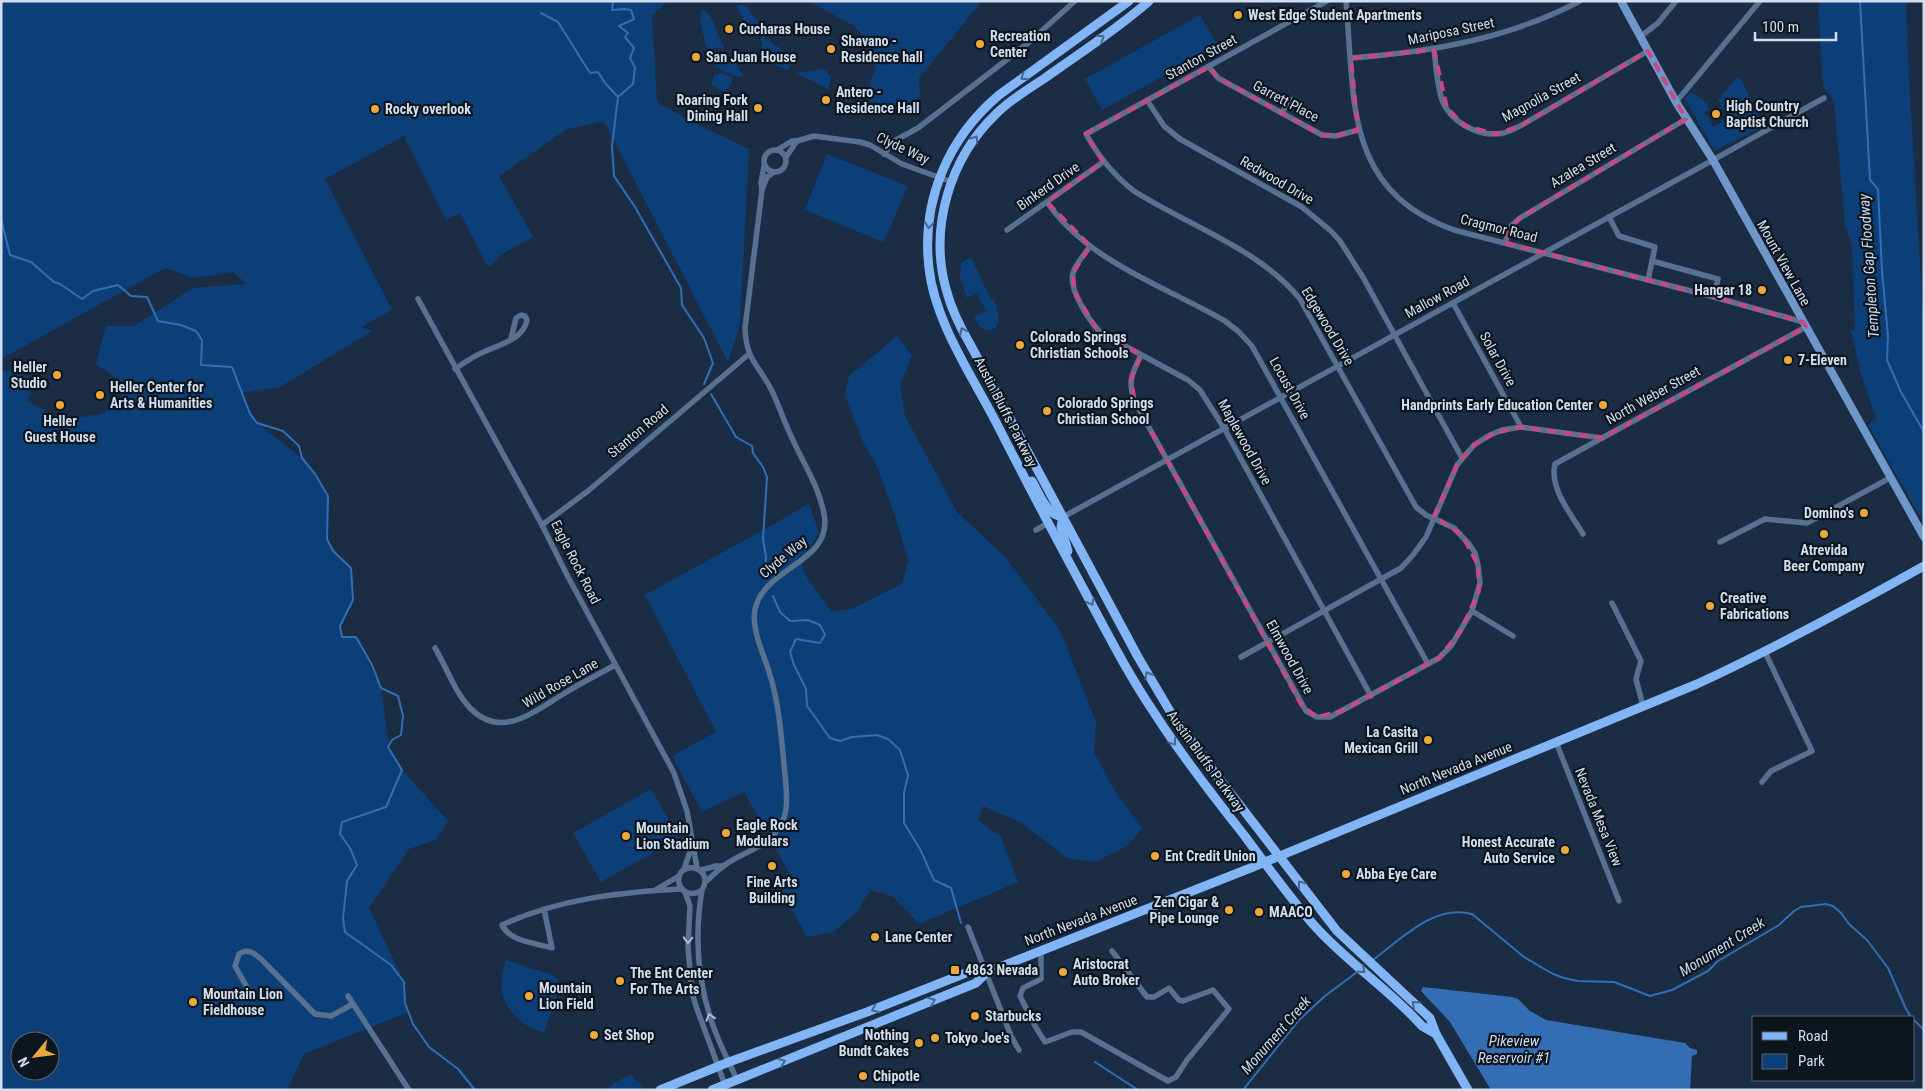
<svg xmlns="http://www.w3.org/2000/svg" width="1925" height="1091" font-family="'Roboto Condensed',sans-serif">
  <rect width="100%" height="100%" fill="#1b2d44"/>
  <g fill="#0c3f78" fill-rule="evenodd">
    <path d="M1,1H668L652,15L657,102L688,120L749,149L740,324L728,362L604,121L567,129L499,176L533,237L507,251L488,267L460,213L446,220L404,136L325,179L392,310L361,327L372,331L280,387L242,393L257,423L302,458L328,496L327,539L342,560L351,568L353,600L340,626L342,637H356L381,688L389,747L402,770L448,821L436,840L409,849L369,908L404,982L405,1003L409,1012L304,1054L287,1090H1V371H15L31,378L29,391L32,392L29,396L28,402L44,410L55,421L102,414L121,399V381L96,364L106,326H134L193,288L247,284L233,272L193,278L165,268L1,359ZM20,1041H50V1071H20Z"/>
    <path d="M809,1H982L919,78L920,97C904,109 893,115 873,112L867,92L875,69L870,43L854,26Z"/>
    <polygon points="1818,1 1906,1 1909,79 1924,332 1924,513 1920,516 1868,425 1876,418 1861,374 1851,330 1855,330 1852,246 1845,225 1834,101 1823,86"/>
    <polygon points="738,5 745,5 764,29 757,37 749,29 737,7"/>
    <polygon points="702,9 710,15 724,48 708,49 706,47 700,20"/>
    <polygon points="1200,15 1218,46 1102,110 1085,79"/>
    <polygon points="763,36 791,57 789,70 775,65 761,47 763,44 760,40"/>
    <path d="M710,51C729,50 736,61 743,77C729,75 717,70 709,58Z"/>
    <polygon points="824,69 831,77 828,89 795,73"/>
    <polygon points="722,73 731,77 732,81 729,88 723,91 712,85 714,75"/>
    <polygon points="1737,77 1741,79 1763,126 1715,151 1685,99 1691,92 1706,102 1709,109 1703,114 1707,115 1713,127 1724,121 1724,119 1727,117 1718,100"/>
    <polygon points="827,154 908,186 884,242 805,210"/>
    <path d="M971,257L991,300L993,299L997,307L996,309C999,316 1000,320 996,328C984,333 978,327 974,316L986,312L982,302H980L977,293L967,298L960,277L961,263Z"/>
    <polygon points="897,336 912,356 900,385 905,416 957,512 1006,558 1060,630 1096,722 1094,752 1113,788 1142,828 1127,846 1095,862 1067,858 1020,822 983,806 978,820 1001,837 1018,882 919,924 892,896 871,890 856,913 833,932 807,937 782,891 792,878 744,792 702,812 672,756 716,732 645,595 781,520 809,503 819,533 801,561 804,573 831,612 854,608 902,584 908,561 897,522 877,466 862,440 845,395 849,376"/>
    <polygon points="651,789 679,838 601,882 573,833"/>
    <path d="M506,960L553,975L558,980L559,987L544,1033C509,1021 493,996 506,960Z"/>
    <polygon points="632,1074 633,1079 640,1082 642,1087 634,1090 605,1090 616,1082"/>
  </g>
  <polygon fill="#336eb5" points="1423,987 1512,997 1518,999 1530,1011 1546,1020 1685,1043 1690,1048 1697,1050 1697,1054 1692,1056 1690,1090 1491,1090 1450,1022 1421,991"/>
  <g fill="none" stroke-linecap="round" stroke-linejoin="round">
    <g stroke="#336eb5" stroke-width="2">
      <polyline points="613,1 612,10 625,9 631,10 634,19 619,26 628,33 625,37 634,48 630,58 635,68 633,84 618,97 612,146 614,176 635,207 681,288 682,305 704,338 713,363 704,384"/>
      <polyline points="1860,1 1870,180 1878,189 1882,271 1888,336 1887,360 1901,392 1924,432"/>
      <polyline points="541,13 558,22 590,73 598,72 605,83 618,97"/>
      <polyline points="1,219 10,255 31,262 54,282 60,284 82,299 93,291 118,285 131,296 147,297 158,321 181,325 196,331 202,340 201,365 232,367 250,414 257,423 283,431 299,446 302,458 315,474 328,496 327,539 333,551 351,568 353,600 340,626 342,637 356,637 372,665 381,688 398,696 403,716 401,735 392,740 388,747 402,770 386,807 342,822 340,834 350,848 357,865 347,881 343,918 345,932 391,965 404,982 405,1003 413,1024 429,1047 458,1069 475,1090"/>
      <polyline points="711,394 736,437 752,446 753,453 763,467 767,477 763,539 766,557 765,571"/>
      <polyline points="773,596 780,612 790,621 808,620 820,625 825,635 820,643 796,639 790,652 794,665 806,689 807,706 830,738 840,741 852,737 877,735 888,739 900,750 908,775 904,793 904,823 920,849 934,880 951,888 961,923"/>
      <path d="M1373,960C1401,939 1434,904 1472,914L1524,957L1553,974L1564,978L1578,981L1614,982L1650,996L1672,990L1708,971L1718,961L1779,925L1794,911L1801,907L1826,904L1833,906L1841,913L1849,924L1867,940L1888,968L1906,1009L1911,1017"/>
      <polyline points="1914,1020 1924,1030"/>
      <polyline points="1095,1062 1138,1090"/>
      <polyline points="1243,1090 1299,1020 1325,996 1357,972"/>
    </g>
    <g stroke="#587191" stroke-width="5.5">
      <path d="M1346,1C1355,99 1343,190 1454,230L1714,297L1803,322"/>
      <polyline points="1640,37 1658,23 1676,1"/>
      <path d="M1434,50C1436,66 1437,85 1442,100C1451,123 1480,138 1504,133C1510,131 1516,128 1522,125L1648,51"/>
      <path d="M1351,58C1431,52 1508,39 1580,1"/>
      <polyline points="1209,67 1218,78 1322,135 1336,136 1358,130"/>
      <polyline points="1147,100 1164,126 1180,139 1302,207 1330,230 1340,241 1364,279 1462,458"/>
      <polyline points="1676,102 1760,1"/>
      <polyline points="1282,113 1290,99"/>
      <circle cx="775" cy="161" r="11"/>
      <polyline points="777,150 792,141 797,141 814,136 860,142 870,145 902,164 952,182"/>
      <polyline points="884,154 894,141 918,128 1027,44 1075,1"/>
      <polyline points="786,157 797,141"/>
      <polyline points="762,190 767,177 774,172"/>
      <path d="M1047,202C1088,262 1165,286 1225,321L1239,332L1252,346L1428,664"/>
      <polyline points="1609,217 1619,236 1655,247 1648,280"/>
      <polyline points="1007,230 1103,162"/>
      <polyline points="1505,243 1511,226 1520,218 1686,119"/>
      <path d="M1090,246C1085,254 1076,263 1073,273C1068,289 1090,322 1101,333L1188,380L1200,390L1224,428L1371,696"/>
      <polyline points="1652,261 1718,279 1714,297"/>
      <polyline points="418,299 542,525 567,575 674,773 687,811 697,868"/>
      <polyline points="1453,303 1521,427"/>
      <path d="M1141,355C1132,373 1127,382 1135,402L1306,711L1317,717H1330L1439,658L1451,646L1472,611L1480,583L1478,565L1475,553L1469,544L1454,528L1426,515L1416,507L1300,299C1260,249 1187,225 1134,191C1113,175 1099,157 1086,134L1327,1"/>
      <path d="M455,369C465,362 475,355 486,351C502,344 524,338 527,320L525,316L521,315L516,318L511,339"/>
      <polyline points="1063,517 1713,160 1824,98"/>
      <polyline points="542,525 588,491 749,354"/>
      <polyline points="1036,530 1048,523"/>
      <path d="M1583,534C1571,514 1549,488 1555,464L1602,438"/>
      <polyline points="1720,542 1765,519 1807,523 1890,478"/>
      <polyline points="1612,603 1641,661 1636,679 1643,706"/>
      <polyline points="1472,611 1513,636"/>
      <path d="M435,648C447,668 454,691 470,708C502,741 536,710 565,693C581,683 599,674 615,665"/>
      <polyline points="1241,657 1401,568 1413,555 1426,537 1457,465 1474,445 1488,436 1502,430 1521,427 1602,438 1806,327"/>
      <polyline points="1556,742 1619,901"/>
      <polyline points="1762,782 1771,771 1812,751 1765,652"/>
      <polyline points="684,869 692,846"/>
      <polyline points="701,870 716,866 723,866"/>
      <path d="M705,882C712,877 718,869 725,865C741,853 762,849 775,833C781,826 785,817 786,809C788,794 785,779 784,764C781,734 779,704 770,675C764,654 751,630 755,609C764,567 834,562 824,514C819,486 803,463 792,438C784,422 779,405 771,389C758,364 746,360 745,328L762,190L761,183L764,166"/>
      <polyline points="657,889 679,876"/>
      <path d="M702,890C688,900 673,887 681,872C695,860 712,875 702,890C694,937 698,986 715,1031C721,1047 730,1064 737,1080"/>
      <polyline points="685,892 690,906 688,947 692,993 697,1009 725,1085"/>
      <path d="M544,909L552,948C536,943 510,942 502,925C558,899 621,892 681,889"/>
      <polyline points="968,927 1011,1036 1019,1050"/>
      <polyline points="1041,950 1041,979 1023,988 1020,996 1035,1026 1045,1042 1072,1032 1081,1032 1168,1081 1176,1077 1187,1060 1229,1009 1213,990 1183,1001 1179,1000 1169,988 1154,997 1147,997 1112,951"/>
      <path d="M248,989L235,966L239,954C248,948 254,953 261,959L315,1014L331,1016L353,1004"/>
      <polyline points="348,996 409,1090"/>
    </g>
    <polyline stroke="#7097ca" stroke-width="8" points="1621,1 1676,102 1713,160 1924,537"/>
    <g stroke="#82b5f6" stroke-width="9">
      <path d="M1129,1L999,95C948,138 921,201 929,268C935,324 975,380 1000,430C1027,483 1055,536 1083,588C1106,631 1128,674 1155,714C1182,756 1213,796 1244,835C1266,865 1288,895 1312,923C1345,961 1389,989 1422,1026L1436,1034"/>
      <path d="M1149,1C1116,30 1080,53 1045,78C1028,89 1010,100 996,114C950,158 929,227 946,289C951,308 960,327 970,344L1138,657L1171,713L1218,777L1337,931L1430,1018L1436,1034L1468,1090"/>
      <path d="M1032,481C1039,493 1047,516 1063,517"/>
      <polyline points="1063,517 1061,527 1068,551"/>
      <polyline points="660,1090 729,1062 867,1012 971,971 987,972"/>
      <path d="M712,1090L976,983L987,972L1253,867L1697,684C1775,648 1849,608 1924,566"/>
    </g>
  </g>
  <defs><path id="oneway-chevron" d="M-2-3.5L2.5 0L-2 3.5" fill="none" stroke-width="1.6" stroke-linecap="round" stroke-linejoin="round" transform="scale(1.25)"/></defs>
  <g stroke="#48658a">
    <use href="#oneway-chevron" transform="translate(1101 38) rotate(-35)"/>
    <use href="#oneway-chevron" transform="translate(1024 77) rotate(145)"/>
    <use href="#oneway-chevron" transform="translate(975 139) rotate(-54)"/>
    <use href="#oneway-chevron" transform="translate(929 225) rotate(96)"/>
    <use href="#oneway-chevron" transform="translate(963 331) rotate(-116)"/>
    <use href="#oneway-chevron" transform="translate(1091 602) rotate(62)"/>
    <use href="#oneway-chevron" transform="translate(1148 675) rotate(-120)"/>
    <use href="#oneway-chevron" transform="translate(1173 742) rotate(56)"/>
    <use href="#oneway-chevron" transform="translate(1301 884) rotate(-127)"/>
    <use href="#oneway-chevron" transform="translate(1362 970) rotate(42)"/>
    <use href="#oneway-chevron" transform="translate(932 1001) rotate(-22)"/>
    <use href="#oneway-chevron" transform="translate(1415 1004) rotate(-138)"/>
    <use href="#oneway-chevron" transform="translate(875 1009) rotate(158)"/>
    <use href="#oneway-chevron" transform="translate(782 1062) rotate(-22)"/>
  </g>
  <g stroke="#adbdd1">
    <use href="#oneway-chevron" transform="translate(688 940) rotate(92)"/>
    <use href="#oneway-chevron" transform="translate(710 1017) rotate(-107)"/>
  </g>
  <path fill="none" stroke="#c64a80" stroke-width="4" stroke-dasharray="10 6" stroke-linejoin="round" d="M1434,50L1447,108L1465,126L1497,134L1522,125L1648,51L1686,119L1520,218L1511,226L1505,243L1714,297L1803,322L1806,327L1602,438L1521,427L1495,433L1474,445L1457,465L1434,516L1462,535L1478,565L1479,591L1461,630L1439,658L1342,711L1317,717L1302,706L1135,402L1131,380L1141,355L1097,329L1075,293L1073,273L1090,246L1047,202L1103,162L1086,134L1209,67L1218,78L1322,135L1336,136L1358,130L1351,58Z"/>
  <g fill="#eda83b" stroke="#0d151f" stroke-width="2">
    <circle cx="1238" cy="15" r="5"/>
    <circle cx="729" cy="29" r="5"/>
    <circle cx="980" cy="44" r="5"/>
    <circle cx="831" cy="49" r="5"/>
    <circle cx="696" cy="57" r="5"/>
    <circle cx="826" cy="100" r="5"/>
    <circle cx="758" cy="108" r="5"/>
    <circle cx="375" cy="109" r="5"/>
    <circle cx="1716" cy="114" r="5"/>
    <circle cx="1762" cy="290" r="5"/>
    <circle cx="1020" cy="345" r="5"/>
    <circle cx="1788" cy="360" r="5"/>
    <circle cx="57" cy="375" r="5"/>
    <circle cx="100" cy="395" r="5"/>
    <circle cx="60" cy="405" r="5"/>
    <circle cx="1603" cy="405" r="5"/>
    <circle cx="1047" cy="411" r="5"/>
    <circle cx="1864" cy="513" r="5"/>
    <circle cx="1824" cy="534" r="5"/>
    <circle cx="1710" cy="606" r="5"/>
    <circle cx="1428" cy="740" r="5"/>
    <circle cx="726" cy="833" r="5"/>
    <circle cx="626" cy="836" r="5"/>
    <circle cx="1565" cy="850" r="5"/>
    <circle cx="1155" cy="856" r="5"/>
    <circle cx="772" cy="866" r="5"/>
    <circle cx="1346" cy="874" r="5"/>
    <circle cx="1229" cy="910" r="5"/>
    <circle cx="1259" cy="912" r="5"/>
    <circle cx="875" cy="937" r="5"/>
    <rect x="950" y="965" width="10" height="10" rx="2.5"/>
    <circle cx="1063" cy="972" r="5"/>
    <circle cx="620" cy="981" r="5"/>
    <circle cx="529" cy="996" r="5"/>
    <circle cx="193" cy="1002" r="5"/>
    <circle cx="975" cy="1016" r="5"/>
    <circle cx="594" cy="1035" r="5"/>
    <circle cx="935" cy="1038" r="5"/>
    <circle cx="919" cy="1043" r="5"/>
    <circle cx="863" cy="1076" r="5"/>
  </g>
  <g text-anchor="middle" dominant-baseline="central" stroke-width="4.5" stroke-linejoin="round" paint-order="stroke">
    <g font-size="14" font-weight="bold" fill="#d2deed" stroke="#0d151f" text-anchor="start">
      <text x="1248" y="15">West Edge Student Apartments</text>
      <text x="739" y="29">Cucharas House</text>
      <text x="990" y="36">Recreation<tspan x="990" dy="16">Center</tspan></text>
      <text x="841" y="41">Shavano -<tspan x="841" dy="16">Residence hall</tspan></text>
      <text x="706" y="57">San Juan House</text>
      <text x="836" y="92">Antero -<tspan x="836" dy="16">Residence Hall</tspan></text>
      <text x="748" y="100" text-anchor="end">Roaring Fork<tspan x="748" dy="16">Dining Hall</tspan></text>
      <text x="1726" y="106">High Country<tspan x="1726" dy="16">Baptist Church</tspan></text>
      <text x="385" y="109">Rocky overlook</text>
      <text x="1752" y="290" text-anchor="end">Hangar 18</text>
      <text x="1030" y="337">Colorado Springs<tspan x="1030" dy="16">Christian Schools</tspan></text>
      <text x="1798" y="360">7-Eleven</text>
      <text x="47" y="367" text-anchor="end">Heller<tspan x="47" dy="16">Studio</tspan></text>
      <text x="110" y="387">Heller Center for<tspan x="110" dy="16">Arts &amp; Humanities</tspan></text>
      <text x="1057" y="403">Colorado Springs<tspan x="1057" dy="16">Christian School</tspan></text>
      <text x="1593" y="405" text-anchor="end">Handprints Early Education Center</text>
      <text x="60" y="421" text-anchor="middle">Heller<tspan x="60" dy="16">Guest House</tspan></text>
      <text x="1854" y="513" text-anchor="end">Domino's</text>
      <text x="1824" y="550" text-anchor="middle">Atrevida<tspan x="1824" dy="16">Beer Company</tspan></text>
      <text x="1720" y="598">Creative<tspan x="1720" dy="16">Fabrications</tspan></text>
      <text x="1418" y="732" text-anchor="end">La Casita<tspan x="1418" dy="16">Mexican Grill</tspan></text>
      <text x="736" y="825">Eagle Rock<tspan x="736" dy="16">Modulars</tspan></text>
      <text x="636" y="828">Mountain<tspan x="636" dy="16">Lion Stadium</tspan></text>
      <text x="1555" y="842" text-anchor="end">Honest Accurate<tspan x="1555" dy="16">Auto Service</tspan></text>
      <text x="1165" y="856">Ent Credit Union</text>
      <text x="1356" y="874">Abba Eye Care</text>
      <text x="772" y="882" text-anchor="middle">Fine Arts<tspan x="772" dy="16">Building</tspan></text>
      <text x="1219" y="902" text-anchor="end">Zen Cigar &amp;<tspan x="1219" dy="16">Pipe Lounge</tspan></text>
      <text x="1269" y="912">MAACO</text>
      <text x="885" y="937">Lane Center</text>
      <text x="1073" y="964">Aristocrat<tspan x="1073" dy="16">Auto Broker</tspan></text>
      <text x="965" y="970">4863 Nevada</text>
      <text x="630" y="973">The Ent Center<tspan x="630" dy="16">For The Arts</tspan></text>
      <text x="539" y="988">Mountain<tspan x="539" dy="16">Lion Field</tspan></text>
      <text x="203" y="994">Mountain Lion<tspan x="203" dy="16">Fieldhouse</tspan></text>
      <text x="985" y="1016">Starbucks</text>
      <text x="604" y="1035">Set Shop</text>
      <text x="909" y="1035" text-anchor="end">Nothing<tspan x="909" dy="16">Bundt Cakes</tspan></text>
      <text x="945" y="1038">Tokyo Joe's</text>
      <text x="873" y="1076">Chipotle</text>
    </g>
    <g font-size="14" fill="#d2deed" stroke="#0d151f">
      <text transform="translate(1451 31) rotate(-12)">Mariposa Street</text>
      <text transform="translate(1201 57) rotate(-29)">Stanton Street</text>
      <text transform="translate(1541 97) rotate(-29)">Magnolia Street</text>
      <text transform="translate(1286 101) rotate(28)">Garrett Place</text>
      <text transform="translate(903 148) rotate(25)">Clyde Way</text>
      <text transform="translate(1583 165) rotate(-31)">Azalea Street</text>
      <text transform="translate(1277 180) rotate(30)">Redwood Drive</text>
      <text transform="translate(1048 186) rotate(-35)">Binkerd Drive</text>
      <text transform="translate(1499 228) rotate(14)">Cragmor Road</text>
      <text transform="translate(1784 263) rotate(61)">Mount View Lane</text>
      <text transform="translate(1437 297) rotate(-29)">Mallow Road</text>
      <text transform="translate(1328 326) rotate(59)">Edgewood Drive</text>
      <text transform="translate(1498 359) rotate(61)">Solar Drive</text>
      <text transform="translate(1290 388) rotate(61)">Locust Drive</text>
      <text transform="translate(1653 395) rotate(-29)">North Weber Street</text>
      <text transform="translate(1006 412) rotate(63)">Austin Bluffs Parkway</text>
      <text transform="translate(638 431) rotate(-40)">Stanton Road</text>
      <text transform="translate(1245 442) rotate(61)">Maplewood Drive</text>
      <text transform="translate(783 557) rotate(-40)">Clyde Way</text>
      <text transform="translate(576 562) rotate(63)">Eagle Rock Road</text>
      <text transform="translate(1290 657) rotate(61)">Elmwood Drive</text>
      <text transform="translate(560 683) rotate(-30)">Wild Rose Lane</text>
      <text transform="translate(1206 761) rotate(54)">Austin Bluffs Parkway</text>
      <text transform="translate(1456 768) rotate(-22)">North Nevada Avenue</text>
      <text transform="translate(1599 817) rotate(68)">Nevada Mesa View</text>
      <text transform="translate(1081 920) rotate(-21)">North Nevada Avenue</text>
    </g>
    <g font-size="15" font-style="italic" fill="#cad9ec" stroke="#0d151f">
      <text transform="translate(1869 266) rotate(-94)">Templeton Gap Floodway</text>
      <text transform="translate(1722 947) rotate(-32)">Monument Creek</text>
      <text transform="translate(1276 1035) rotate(-49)">Monument Creek</text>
      <text x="1514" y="1041">Pikeview<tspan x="1514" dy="17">Reservoir #1</tspan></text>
    </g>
  </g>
  <rect width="1925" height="1091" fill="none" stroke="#d2deed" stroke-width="5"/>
  <rect x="1752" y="1016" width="162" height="65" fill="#0d151f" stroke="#5c6571"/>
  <rect x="1762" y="1032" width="25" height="8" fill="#82b5f6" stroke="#5c6571"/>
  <text x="1798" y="1041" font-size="15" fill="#d2deed">Road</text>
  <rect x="1762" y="1054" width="25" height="15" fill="#0c3f78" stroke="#5c6571"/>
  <text x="1798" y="1066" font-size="15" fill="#d2deed">Park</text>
  <g transform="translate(35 1056) rotate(241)"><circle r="24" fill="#0d151f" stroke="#5c6571"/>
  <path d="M0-4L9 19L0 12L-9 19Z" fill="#eda83b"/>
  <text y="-8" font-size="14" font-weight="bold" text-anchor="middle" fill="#d2deed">N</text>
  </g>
  <path d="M1755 32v8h81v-8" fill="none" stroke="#d2deed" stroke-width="2.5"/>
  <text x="1762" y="32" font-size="15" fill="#d2deed" stroke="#0d151f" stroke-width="4" paint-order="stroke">100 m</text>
</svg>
